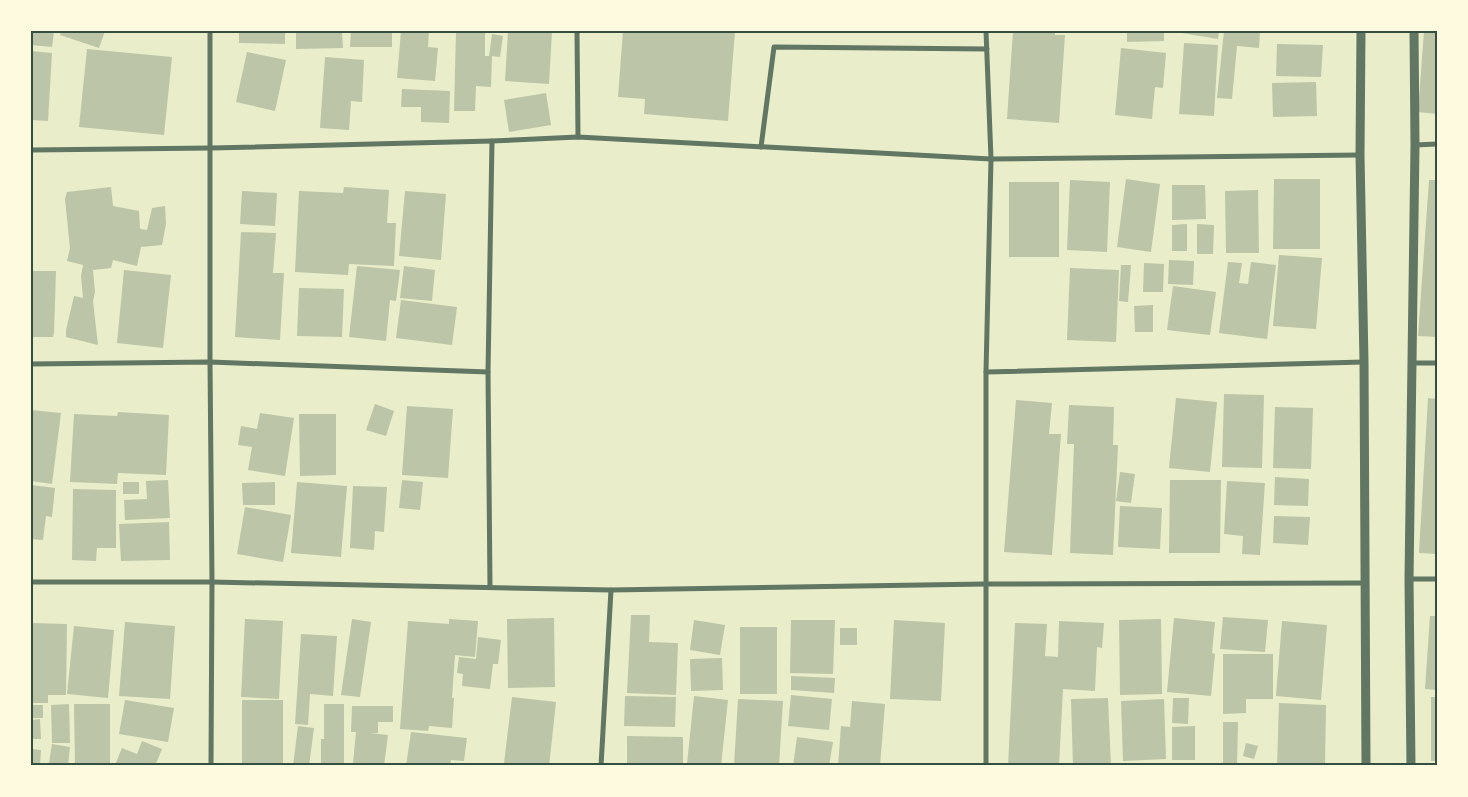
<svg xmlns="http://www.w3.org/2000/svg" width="1468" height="797" font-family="Cabin,sans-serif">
  <rect width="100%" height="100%" fill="#e9edc9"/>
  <g fill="#bcc5a7">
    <polygon points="31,31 54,31 52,47 31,45"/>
    <polygon points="61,31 105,31 99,48 60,35"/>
    <polygon points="239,31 285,31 285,44 239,43"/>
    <polygon points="296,31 342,31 343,48 296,49"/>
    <polygon points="351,31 392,31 392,47 350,47"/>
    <polygon points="401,31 429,31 428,47 438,48 435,81 397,78"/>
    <polygon points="456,31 485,31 485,56 489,56 492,34 503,36 500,57 492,56 491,87 476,86 475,111 454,111"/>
    <polygon points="508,31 552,31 549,84 505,81"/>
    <polygon points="623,31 735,31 728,121 644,114 645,99 618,97"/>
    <polygon points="1013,31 1055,31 1055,35 1065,35 1059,123 1007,119"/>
    <polygon points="1127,31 1164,31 1164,41 1127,42"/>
    <polygon points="1176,31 1219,31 1218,39 1176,32"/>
    <polygon points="1224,31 1260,31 1259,48 1237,46 1232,99 1217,98"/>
    <polygon points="1424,31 1437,31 1437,114 1418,112"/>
    <polygon points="1184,43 1218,45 1214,116 1179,114"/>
    <polygon points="1277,44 1323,45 1321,77 1276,76"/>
    <polygon points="1121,48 1166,53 1163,88 1155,87 1152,119 1115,115"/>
    <polygon points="87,49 172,57 164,135 79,127"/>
    <polygon points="31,51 52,53 48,121 31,120"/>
    <polygon points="247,52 286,60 275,111 236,102"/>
    <polygon points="325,57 364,60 362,102 351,101 349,130 320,128"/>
    <polygon points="1316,82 1317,116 1273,117 1272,83"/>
    <polygon points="402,89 450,91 449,123 421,122 421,107 401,107"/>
    <polygon points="546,93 551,125 509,132 504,100"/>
    <polygon points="1126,179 1160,184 1151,252 1117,247"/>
    <polygon points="1274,179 1320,179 1320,249 1273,249"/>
    <polygon points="1070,180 1110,182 1107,252 1067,250"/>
    <polygon points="1429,180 1437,180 1437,337 1418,336"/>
    <rect x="1009" y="182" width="50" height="75"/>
    <polygon points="1172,185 1205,185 1206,219 1172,220"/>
    <polygon points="111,187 113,206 139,211 140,229 147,230 152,208 165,206 166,224 162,245 141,247 137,266 113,260 111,268 93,270 95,292 93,301 98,345 66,337 66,330 74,296 83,298 81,276 83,265 67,261 70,248 65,199 67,192"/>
    <polygon points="344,187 389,190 387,223 396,223 394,266 349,264 348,275 295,272 299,191 343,193"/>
    <polygon points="1258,190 1259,253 1226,253 1225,191"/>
    <polygon points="242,191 277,193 275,226 240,224"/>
    <polygon points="405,191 446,194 441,260 399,256"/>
    <polygon points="1187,224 1187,251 1172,251 1172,225"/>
    <polygon points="1197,224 1214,225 1213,254 1197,254"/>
    <polygon points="241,232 276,233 273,273 284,273 280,340 235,337"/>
    <polygon points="1279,255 1322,258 1316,329 1273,326"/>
    <polygon points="1169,260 1194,261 1193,285 1168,284"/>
    <polygon points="1228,262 1242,263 1239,283 1248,284 1251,262 1276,265 1267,339 1219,333"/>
    <polygon points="1144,263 1164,264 1163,292 1143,292"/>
    <polygon points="1121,265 1131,265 1128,302 1119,301"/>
    <polygon points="357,266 400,270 396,301 390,300 386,341 349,337"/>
    <polygon points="404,266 435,270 432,301 400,298"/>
    <polygon points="1070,268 1119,270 1116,342 1067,340"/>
    <polygon points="124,270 171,275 163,348 117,343"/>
    <polygon points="31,271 56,271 54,333 53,337 31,337"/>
    <polygon points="1173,286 1216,292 1210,335 1167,330"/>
    <polygon points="299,288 344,289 342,337 297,336"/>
    <polygon points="401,300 457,307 452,345 396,338"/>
    <polygon points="1153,305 1153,332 1135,332 1134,306"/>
    <polygon points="1224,394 1264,395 1262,468 1222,467"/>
    <polygon points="1176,398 1217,402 1210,472 1169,468"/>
    <polygon points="1428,398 1437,399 1437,554 1419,553"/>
    <polygon points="1016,400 1052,403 1049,434 1061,434 1052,555 1004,552"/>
    <polygon points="375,404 394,411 386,436 366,430"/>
    <polygon points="1069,405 1114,407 1113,445 1118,445 1113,555 1070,553 1074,444 1067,444"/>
    <polygon points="407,406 453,409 448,478 402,475"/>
    <polygon points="1275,407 1313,408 1311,469 1273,468"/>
    <polygon points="31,410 61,413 52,484 31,481"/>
    <polygon points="118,412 169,415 166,475 118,473 117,484 70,482 74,414 117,416"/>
    <polygon points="260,413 294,418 285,476 248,470 252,447 238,445 241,426 257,429"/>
    <polygon points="299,414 336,414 336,475 300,476"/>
    <polygon points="1120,472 1135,474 1131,503 1116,501"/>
    <polygon points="1275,477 1309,479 1308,506 1274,505"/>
    <polygon points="168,480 170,518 125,520 124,500 147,499 146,481"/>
    <polygon points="402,480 423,482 420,510 399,508"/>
    <polygon points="1170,480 1221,480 1220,553 1169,553"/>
    <polygon points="1227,481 1265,483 1260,555 1242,554 1243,536 1224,534"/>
    <rect x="123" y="482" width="16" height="12"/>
    <polygon points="275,482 275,505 243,505 242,483"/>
    <polygon points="297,482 347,486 341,557 291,553"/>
    <polygon points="31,485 55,488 52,517 46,516 43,540 31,539"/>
    <polygon points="353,486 387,487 384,532 375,531 374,550 350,548"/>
    <polygon points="73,489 116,490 116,548 97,548 96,561 72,560"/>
    <polygon points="1120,506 1162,508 1160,549 1118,547"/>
    <polygon points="245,507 291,515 283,562 237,554"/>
    <polygon points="1274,516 1310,517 1308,545 1273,543"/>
    <polygon points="169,522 170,560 121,561 119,524"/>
    <polygon points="631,615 650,615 649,642 678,643 676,695 627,693"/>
    <polygon points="1430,616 1437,616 1437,690 1425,689"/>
    <polygon points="1223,617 1268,620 1265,652 1220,649"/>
    <polygon points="554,618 555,687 508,688 507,619"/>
    <polygon points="1174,618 1215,622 1212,653 1215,654 1211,696 1167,692"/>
    <polygon points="245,619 283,621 279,699 241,697"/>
    <polygon points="352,619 371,622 360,697 341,695"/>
    <polygon points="449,619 478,621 475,657 455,655 452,698 454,698 452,728 429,726 428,731 400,729 408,621 449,624"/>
    <polygon points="1161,619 1162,694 1120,695 1119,620"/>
    <polygon points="694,620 725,625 720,655 690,650"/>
    <polygon points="791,620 835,620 833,674 790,673"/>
    <polygon points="894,620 945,623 941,701 890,699"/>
    <polygon points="1059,621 1104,623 1102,648 1097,647 1095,691 1063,689 1059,766 1008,766 1015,623 1047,624 1045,656 1058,657"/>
    <polygon points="1282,621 1327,625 1321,700 1276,696"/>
    <polygon points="125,622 175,626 170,699 119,696"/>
    <polygon points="31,623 67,624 66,695 48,695 48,703 31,703"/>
    <polygon points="74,626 114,630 108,698 67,694"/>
    <rect x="740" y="627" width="37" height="67"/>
    <rect x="840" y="628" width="17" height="17"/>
    <polygon points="301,634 337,636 333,696 310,694 308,725 295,724"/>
    <polygon points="478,637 501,640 498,664 493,664 490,689 462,686 463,674 457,673 459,657 476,659"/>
    <polygon points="1223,654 1273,654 1273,699 1246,699 1246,713 1223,714"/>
    <polygon points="722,658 723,690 691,691 690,659"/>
    <polygon points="791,676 835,678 834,693 791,690"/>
    <polygon points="791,695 832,699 829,730 788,726"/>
    <polygon points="625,696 676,697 675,727 624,726"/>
    <polygon points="694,696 728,700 721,766 687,764"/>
    <polygon points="512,697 556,702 549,766 529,766 504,763"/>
    <rect x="1431" y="697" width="6" height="64"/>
    <polygon points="1108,698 1111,766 1073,766 1071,699"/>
    <polygon points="1173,698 1189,698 1188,724 1172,723"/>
    <polygon points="738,699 783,701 779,766 734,766"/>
    <polygon points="1164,699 1166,759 1123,761 1121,701"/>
    <polygon points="125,700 174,708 168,742 119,734"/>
    <rect x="242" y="700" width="41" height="66"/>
    <polygon points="852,701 885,704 880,766 838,766 841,726 850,727"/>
    <polygon points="1279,703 1326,705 1325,766 1277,766"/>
    <polygon points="69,704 70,743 52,743 51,705"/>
    <polygon points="74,704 110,704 110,766 75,766"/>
    <polygon points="324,704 344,704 344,766 321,766 321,739 324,739"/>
    <rect x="31" y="705" width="12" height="13"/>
    <polygon points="352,706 393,706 393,722 378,722 378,733 370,733 388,735 384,766 353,763 356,732 351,732"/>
    <polygon points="40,719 41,739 31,739 31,720"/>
    <polygon points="1223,722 1238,722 1237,766 1223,766"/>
    <polygon points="298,726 314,728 309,766 293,766"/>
    <polygon points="1195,726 1195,760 1172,760 1172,727"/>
    <polygon points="411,732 467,738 464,761 451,760 450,766 406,766"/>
    <polygon points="627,736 683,737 683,766 627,766"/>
    <polygon points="797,737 833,742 829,766 793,766"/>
    <polygon points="142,741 162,749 155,766 118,766 115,765 122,748 137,754"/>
    <polygon points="1246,743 1258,746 1254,759 1243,756"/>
    <polygon points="52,744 70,747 68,766 49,763"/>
    <polygon points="31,749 41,750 40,766 31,766"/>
  </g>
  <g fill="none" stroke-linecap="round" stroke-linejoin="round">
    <g stroke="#617663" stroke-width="5">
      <polyline points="210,31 210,362 212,582 211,766"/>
      <polyline points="577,31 578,137"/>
      <polyline points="1415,145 1437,144"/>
      <polyline points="761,147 774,47 987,49"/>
      <polyline points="31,150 211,148 492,141 578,137 991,159 1360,155"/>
      <polyline points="1412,363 1437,363"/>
      <polyline points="31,364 210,362 488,372"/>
      <polyline points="986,372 1364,362"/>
      <polyline points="1409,579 1437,579"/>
      <polyline points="31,582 212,582 611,590 985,584 1364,583"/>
      <polyline points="490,587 488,372 492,141"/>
      <polyline points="601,766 611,590"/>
      <polyline points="986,766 986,372 991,159 986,31"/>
    </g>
    <g stroke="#617663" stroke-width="9">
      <polyline points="1361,31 1360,155 1364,362 1366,766"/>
      <polyline points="1411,766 1409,579 1415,145 1414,31"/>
    </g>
  </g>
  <rect width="1468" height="797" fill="none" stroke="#fefae0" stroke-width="65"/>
  <rect x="32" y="32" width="1404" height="732" fill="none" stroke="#344e41" stroke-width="2"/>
</svg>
